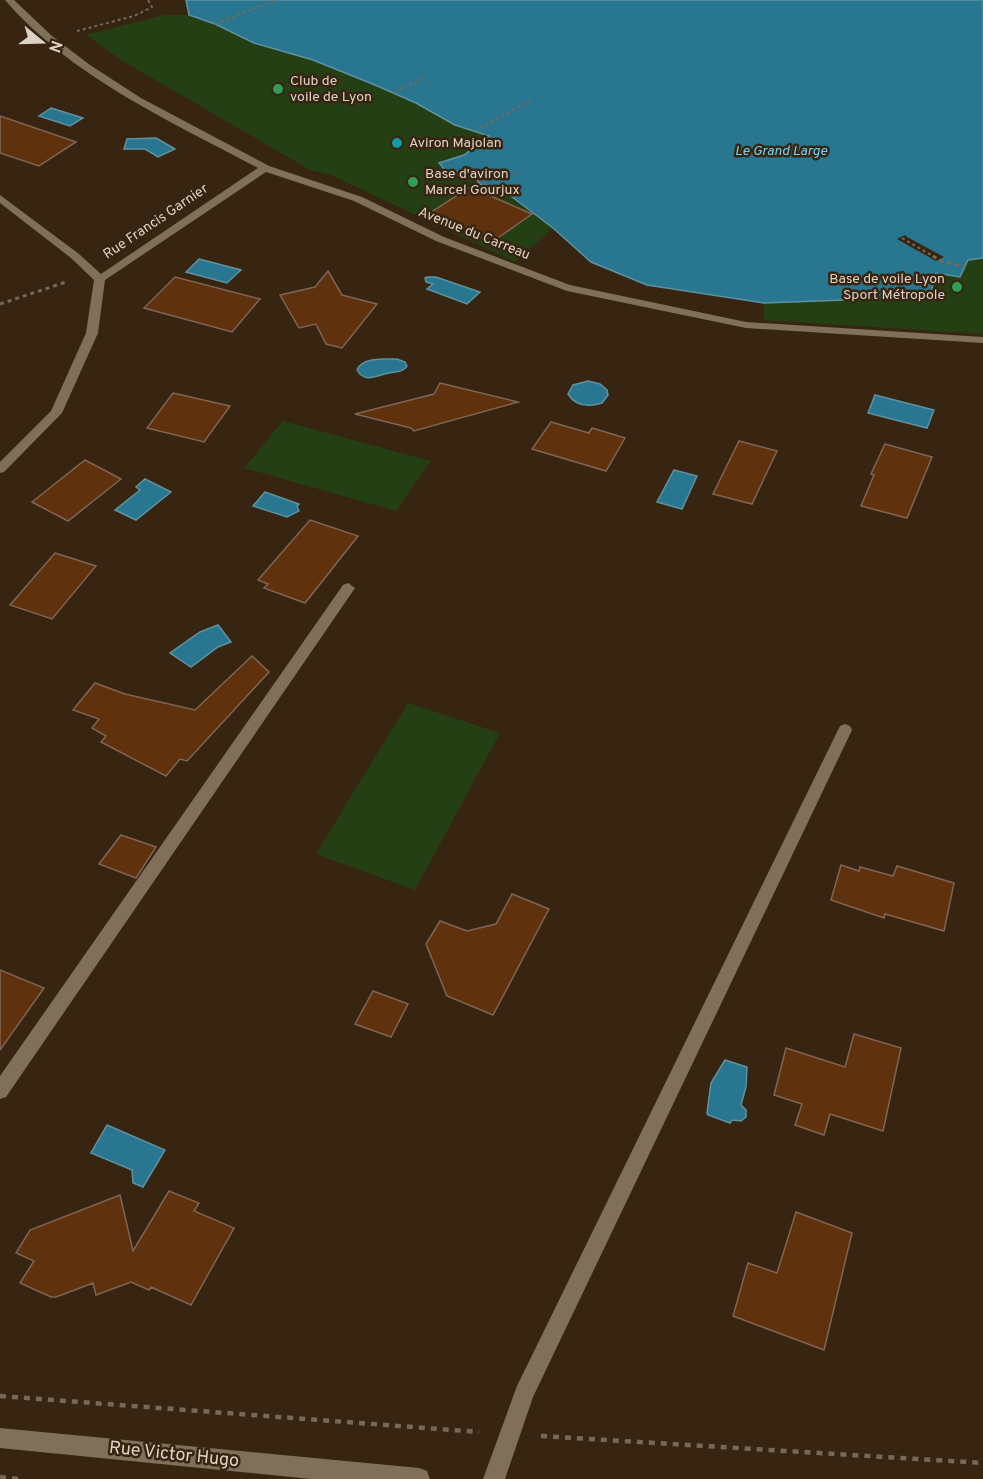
<svg xmlns="http://www.w3.org/2000/svg" width="983" height="1479" font-family="Overpass,sans-serif">
  <rect width="100%" height="100%" fill="#372511"/>
  <g fill="#253f14">
    <polygon points="164,15 189,15 215,24 254,43 313,60 416,103 455,125 489,136 464,155 439,163 448,174 476,177 479,184 499,187 553,228 515,262 331,175 310,170 121,60 86,35"/>
    <polygon points="983,259 983,334 764,320 764,303 926,297 936,273 960,277 968,260"/>
    <polygon points="283,421 431,461 396,511 244,468"/>
    <polygon points="408,703 500,733 415,890 316,854"/>
  </g>
  <g fill="#297690" stroke="#5f92a0" stroke-width="1.5">
    <polygon points="186,0 983,0 983,258 968,260 960,277 936,273 930,296 926,297 764,303 647,285 591,262 553,228 499,187 479,184 476,177 448,174 439,163 464,155 489,136 455,125 416,103 375,85 313,60 254,43 215,24 189,15"/>
    <polygon points="51,108 83,118 70,126 39,116"/>
    <polygon points="156,138 175,149 158,157 145,149 124,149 127,139"/>
    <polygon points="199,259 241,270 227,283 186,272"/>
    <polygon points="427,277 436,277 480,292 467,304 427,289 433,284 426,282 425,278"/>
    <path d="M397,359L405,362L407,366C402,373 397,371 389,373C377,375 365,384 357,370C362,357 385,359 397,359Z"/>
    <path d="M588,381L600,384L607,390L608,395L602,403C589,407 576,407 568,394L573,385Z"/>
    <polygon points="875,395 934,410 927,428 868,413"/>
    <polygon points="674,470 697,476 682,509 657,502"/>
    <polygon points="145,479 171,492 136,520 115,510 140,490 136,487"/>
    <polygon points="265,492 299,504 297,506 299,511 287,517 253,506"/>
    <polygon points="218,625 231,642 218,647 191,667 170,653 200,632"/>
    <polygon points="725,1060 747,1067 746,1087 741,1105 746,1110 746,1117 741,1121 732,1120 730,1123 708,1115 707,1113 711,1083"/>
    <polygon points="107,1125 165,1150 143,1187 133,1183 132,1170 91,1153"/>
  </g>
  <polygon fill="#372511" points="905,235 907,237 944,257 936,261 897,239"/>
  <g fill="#60310d" stroke="#7f6555" stroke-width="1.5">
    <polygon points="0,116 76,142 39,166 0,153"/>
    <polygon points="470,187 532,214 492,242 428,214"/>
    <polygon points="328,271 342,295 377,304 342,348 326,344 316,324 299,328 280,295 315,287"/>
    <polygon points="175,277 260,299 232,332 144,308"/>
    <polygon points="440,383 518,402 414,431 411,428 355,414 434,394"/>
    <polygon points="173,393 230,406 204,442 147,428"/>
    <polygon points="551,422 589,433 592,428 625,438 606,471 532,449"/>
    <polygon points="739,441 777,451 752,504 713,494"/>
    <polygon points="885,444 932,457 907,518 861,506 874,475 871,474"/>
    <polygon points="85,460 121,479 68,521 32,502"/>
    <polygon points="310,520 358,536 305,603 264,588 268,584 258,580"/>
    <polygon points="55,553 96,566 52,619 10,605"/>
    <polygon points="252,656 269,672 187,761 180,759 166,776 101,742 106,736 92,728 99,719 73,710 95,683 125,694 195,710"/>
    <polygon points="121,835 156,847 136,878 99,864"/>
    <polygon points="841,865 859,871 860,867 893,876 897,866 954,883 944,931 885,914 884,918 831,900"/>
    <polygon points="512,894 549,909 493,1015 447,996 426,944 440,921 467,931 496,924"/>
    <polygon points="0,970 44,988 0,1050"/>
    <polygon points="373,991 408,1004 391,1037 355,1024"/>
    <polygon points="854,1034 901,1048 883,1131 830,1114 824,1135 795,1125 802,1104 774,1095 786,1048 845,1067"/>
    <polygon points="169,1191 199,1203 194,1211 234,1228 191,1305 151,1287 149,1290 131,1282 96,1295 93,1283 56,1297 51,1297 20,1283 34,1261 16,1253 30,1230 120,1195 133,1251"/>
    <polygon points="796,1212 852,1233 824,1350 733,1316 748,1263 777,1273"/>
  </g>
  <g fill="none" stroke-linecap="round" stroke-linejoin="round">
    <g stroke="#786857" stroke-width="2" stroke-dasharray="3 3" stroke-linecap="butt">
      <polyline points="215,24 276,0"/>
      <polyline points="77,31 134,16 152,7 148,0"/>
      <polyline points="393,93 424,78"/>
      <polyline points="475,131 531,100"/>
      <polyline points="478,181 518,173"/>
      <polyline points="902,238 936,258"/>
    </g>
    <g stroke="#786857" stroke-width="3" stroke-dasharray="4 4" stroke-linecap="butt">
      <polyline points="933,256 943,262 965,266"/>
      <polyline points="0,304 66,282"/>
    </g>
    <g stroke="#786857" stroke-width="4.5" stroke-dasharray="6 6" stroke-linecap="butt">
      <polyline points="0,1396 479,1432"/>
      <polyline points="541,1436 983,1463"/>
      <polyline points="0,1477 18,1479"/>
    </g>
    <g fill="#7f705a" fill-rule="evenodd">
      <path d="M5,0H14L52,36L90,65L141,98L269,166L362,197L444,237L570,285L746,322L983,337V343L746,328L567,291L436,241L354,201L266,172L105,280L98,333L62,413L4,472L0,473V462L51,411L86,333L94,280L71,258L0,203V195L79,254L101,274L258,168C170,121 71,77 5,0Z"/>
      <polygon points="348,583 355,588 353,591 6,1097 0,1099 0,1076 343,585"/>
      <polygon points="845,724 850,726 852,730 533,1397 505,1479 483,1479 517,1386 838,730 840,726"/>
      <polygon points="0,1428 419,1468 427,1471 430,1479 311,1479 0,1448"/>
    </g>
  </g>
  <g fill="#2e9e5b" stroke="#372511" stroke-width="2">
    <circle cx="278" cy="89" r="6"/>
    <circle cx="413" cy="182" r="6"/>
    <circle cx="957" cy="287" r="6"/>
  </g>
  <circle fill="#0f9aa8" stroke="#372511" stroke-width="2" cx="397" cy="143" r="6"/>
  <g text-anchor="middle" dominant-baseline="central" stroke-width="5" stroke-linejoin="round" paint-order="stroke">
    <g font-size="14" fill="#ded2c6" stroke="#372511" text-anchor="start">
      <text x="290" y="81">Club de<tspan x="290" dy="16">voile de Lyon</tspan></text>
      <text x="409" y="143">Aviron Majolan</text>
      <text x="425" y="174">Base d'aviron<tspan x="425" dy="16">Marcel Gourjux</tspan></text>
      <text x="945" y="279" text-anchor="end">Base de voile Lyon<tspan x="945" dy="16">Sport Métropole</tspan></text>
    </g>
    <g font-size="14" font-style="italic" fill="#6ad6fd" stroke="#372511">
      <text x="781" y="151">Le Grand Large</text>
    </g>
    <g font-size="14" fill="#ded2c6" stroke="#372511">
      <text transform="translate(156 222) rotate(-34)">Rue Francis Garnier</text>
      <text transform="translate(474 234) rotate(22)">Avenue du Carreau</text>
    </g>
    <g font-size="18" fill="#ded2c6" stroke="#372511">
      <text transform="translate(174 1455) rotate(6)">Rue Victor Hugo</text>
    </g>
  </g>
  <g transform="translate(42 42) rotate(109)" stroke="#372511" stroke-width="4.5" paint-order="stroke">
  <path d="M0-4.5L10 22L0 15L-10 22Z" fill="#ded2c6"/>
  <text y="-9" font-size="16" font-weight="bold" text-anchor="middle" fill="#ded2c6">N</text>
  </g>
</svg>
